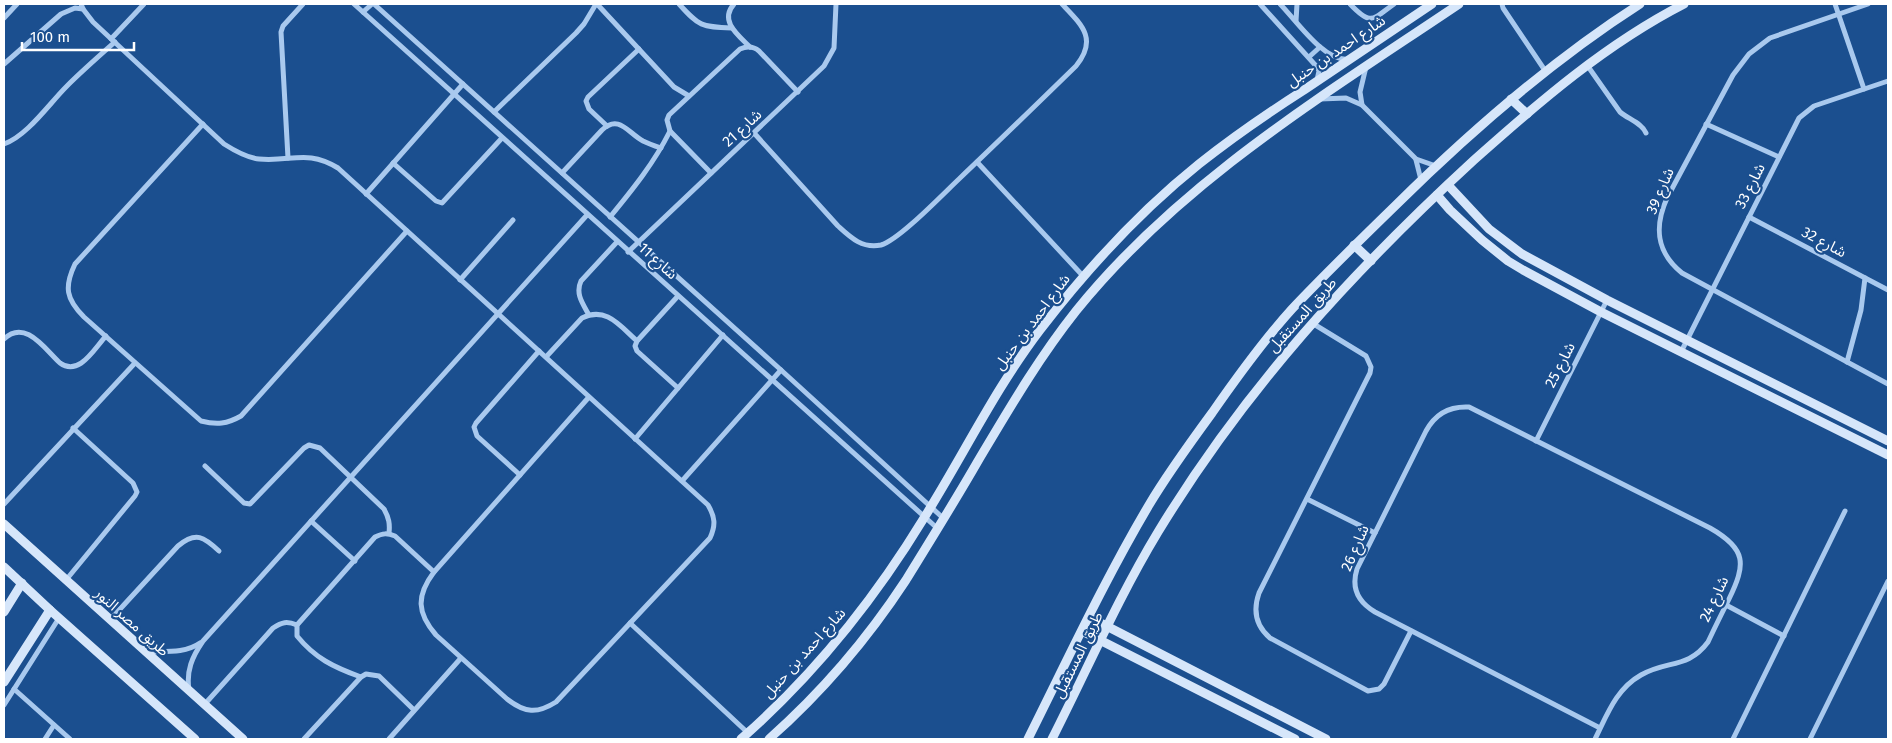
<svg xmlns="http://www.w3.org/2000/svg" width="1892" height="743" font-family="'Fira Sans','Noto Sans Arabic',sans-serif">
  <rect width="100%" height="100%" fill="#1b4f8f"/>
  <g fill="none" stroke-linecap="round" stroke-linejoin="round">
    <g stroke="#a9c9ee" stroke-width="5">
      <path d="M81,4L83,9L93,22L224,144C235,151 247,158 259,159C292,162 307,149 338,168L708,505C715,517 716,525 710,538L556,702C537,714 525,713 507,699L436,635C417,613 416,596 434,572L589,397"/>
      <polyline points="354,4 937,528"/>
      <polyline points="374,4 781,370 943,518"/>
      <polyline points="597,4 674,87 689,96"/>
      <path d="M679,4C699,26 701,27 732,28"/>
      <path d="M734,4C719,21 738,35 750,47"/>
      <polyline points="1260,4 1317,67 1319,71 1317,80"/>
      <path d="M1280,4C1296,20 1324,62 1348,59"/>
      <path d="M1350,4C1371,26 1372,20 1394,4"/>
      <polyline points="1502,4 1503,8 1546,72"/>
      <polyline points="1835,4 1864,89"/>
      <path d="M1868,4L1770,38L1749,54L1733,75L1667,198C1654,227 1656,252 1682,273L1888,384"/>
      <polyline points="363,12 372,4"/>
      <polyline points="4,18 17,4"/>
      <polyline points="1296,21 1297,4"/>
      <polyline points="111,39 144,4"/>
      <polyline points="1309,57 1320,47"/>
      <polyline points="4,64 61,14 75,8 83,9"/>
      <path d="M1587,65L1620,112C1628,119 1642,123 1646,133"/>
      <polyline points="1320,99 1346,98 1362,105 1416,159 1436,166"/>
      <polyline points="1362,105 1360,92 1366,67"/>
      <polyline points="494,112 576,33 584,24 596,4"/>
      <path d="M203,124L75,264C64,287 66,299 84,317L201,421C217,425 227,424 241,416L407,231"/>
      <polyline points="1706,124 1779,157"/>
      <polyline points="607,126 589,109 586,101 588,97 639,49"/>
      <path d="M754,133L838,226C850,237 862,249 881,245C899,240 943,194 959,179C998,142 1037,104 1076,66C1098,39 1082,25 1062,4"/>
      <path d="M4,144C27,136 49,104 66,87C82,71 98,57 115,42"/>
      <polyline points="288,158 281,32 283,26 303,4"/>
      <polyline points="1416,160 1421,180"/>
      <polyline points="977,162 1083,276"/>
      <polyline points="393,163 436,201 442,203 502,138"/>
      <path d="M562,173L602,130C619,114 628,133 643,141C649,144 655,146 661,148"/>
      <path d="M711,173L670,131L667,120L669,115L740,49C747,46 753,46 759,51L798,92"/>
      <polyline points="366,194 463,84"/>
      <path d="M610,217C633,189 654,163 670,131"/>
      <polyline points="1749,217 1888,290"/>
      <polyline points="628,252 824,66 834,48 836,4"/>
      <polyline points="460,280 513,220"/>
      <polyline points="678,296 637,341 635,346 637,351 678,388"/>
      <path d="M589,315C583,304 575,294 581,281L617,242"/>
      <path d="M1312,323L1366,356L1371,367L1370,373L1259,593C1253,610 1256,626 1270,638L1368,691L1379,689L1384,684L1411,631"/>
      <path d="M4,339C25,319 44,348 60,363C79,377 94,349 106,336"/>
      <polyline points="1681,352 1799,118 1814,106 1888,81"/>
      <path d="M546,357L582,318C606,306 620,326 637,341"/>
      <polyline points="1847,362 1861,310 1865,278"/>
      <polyline points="635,439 723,335"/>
      <polyline points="1536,441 1607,300"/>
      <path d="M205,466L244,503L250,504L304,448L309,445L320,448L384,509C389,518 390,524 389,533"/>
      <polyline points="520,475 477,436 474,427 476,423 539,351"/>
      <polyline points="682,481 781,370"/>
      <polyline points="1307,499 1375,533"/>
      <polyline points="4,504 135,363"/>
      <polyline points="311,521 355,561"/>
      <polyline points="66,580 135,496 137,492 133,483 73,428"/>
      <polyline points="1726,605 1784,636"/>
      <path d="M110,620L178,546C196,531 204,537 219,551"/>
      <polyline points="630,623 748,733"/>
      <path d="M146,652C165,651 184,654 200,643"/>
      <path d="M361,677C333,667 315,658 297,636V625L375,537C383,533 387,533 395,536L434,572"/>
      <polyline points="14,689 70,739"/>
      <path d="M189,690C186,671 192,657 203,641L587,215"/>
      <polyline points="4,705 59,618"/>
      <path d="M204,705L273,628C282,622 287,621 297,625"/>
      <polyline points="45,739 54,725"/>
      <polyline points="304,739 361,677 366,674 379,676 414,710"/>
      <polyline points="389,739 461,658"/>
      <path d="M1595,739C1607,715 1616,689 1641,675C1667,660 1688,669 1708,642C1715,627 1722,613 1729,599C1746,564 1747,549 1710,528L1469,407C1450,406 1435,414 1426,431L1357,569C1351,588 1358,602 1375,612L1600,728"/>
      <polyline points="1733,739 1845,511"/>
      <polyline points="1810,739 1888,581"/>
    </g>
    <g stroke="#d6e6fa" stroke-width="9">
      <polyline points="1511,99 1527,114"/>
      <polyline points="1448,185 1489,229 1522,254 1607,300 1888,441"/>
      <polyline points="1437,195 1450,210 1482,240 1508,261 1523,270 1601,312 1888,455"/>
      <polyline points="1354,245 1371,261"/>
      <polyline points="4,524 243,739"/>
      <polyline points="4,567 50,610 195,739"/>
      <polyline points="4,612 22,583"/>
      <polyline points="1089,617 1326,739"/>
      <polyline points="1082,631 1295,739"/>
      <polyline points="4,682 50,610"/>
      <path d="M741,739C813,676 874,600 924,518C963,456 995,389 1040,330C1087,269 1139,212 1199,164C1233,137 1268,113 1304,90C1347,61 1390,32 1432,4"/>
      <path d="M769,739C821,693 868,638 906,580C930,541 955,501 978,461C1009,409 1038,359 1076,311C1180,182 1324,95 1459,4"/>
      <path d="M1028,739C1067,661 1104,581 1149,505C1168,473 1190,443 1212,413C1237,377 1263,341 1292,309C1326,273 1361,239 1396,205C1471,131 1551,61 1640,4"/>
      <path d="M1052,739C1087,670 1118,598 1158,532C1245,389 1351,273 1474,160C1539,102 1606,44 1684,4"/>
    </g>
  </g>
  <g text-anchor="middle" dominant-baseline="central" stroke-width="4.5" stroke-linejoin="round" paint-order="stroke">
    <g font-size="15" fill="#fff" stroke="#1b4f8f">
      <text transform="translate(1336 51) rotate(-34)">شارع احمد بن حنبل</text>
      <text transform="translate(742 128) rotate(-43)">شارع 21</text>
      <text transform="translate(1750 186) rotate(-63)">شارع 33</text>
      <text transform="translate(1660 191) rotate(-67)">شارع 39</text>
      <text transform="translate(1824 242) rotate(28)">شارع 32</text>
      <text transform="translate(658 261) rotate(42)">شارع 11</text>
      <text transform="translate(1302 315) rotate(-48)">طريق المستقبل</text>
      <text transform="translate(1032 322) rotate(-53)">شارع احمد بن حنبل</text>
      <text transform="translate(1560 365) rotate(-63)">شارع 25</text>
      <text transform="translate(1355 548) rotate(-67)">شارع 26</text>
      <text transform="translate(1714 599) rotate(-65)">شارع 24</text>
      <text transform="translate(132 622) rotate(42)">طريق مصر النور</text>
      <text transform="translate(804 653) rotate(-48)">شارع احمد بن حنبل</text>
      <text transform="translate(1078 655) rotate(-64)">طريق المستقبل</text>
    </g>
  </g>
  <rect width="1892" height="743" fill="none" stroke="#ffffff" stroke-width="10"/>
  <path d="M22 42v8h112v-8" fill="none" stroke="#ffffff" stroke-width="2.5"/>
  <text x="30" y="42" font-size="15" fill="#ffffff" stroke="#1b4f8f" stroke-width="4" paint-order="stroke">100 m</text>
</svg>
